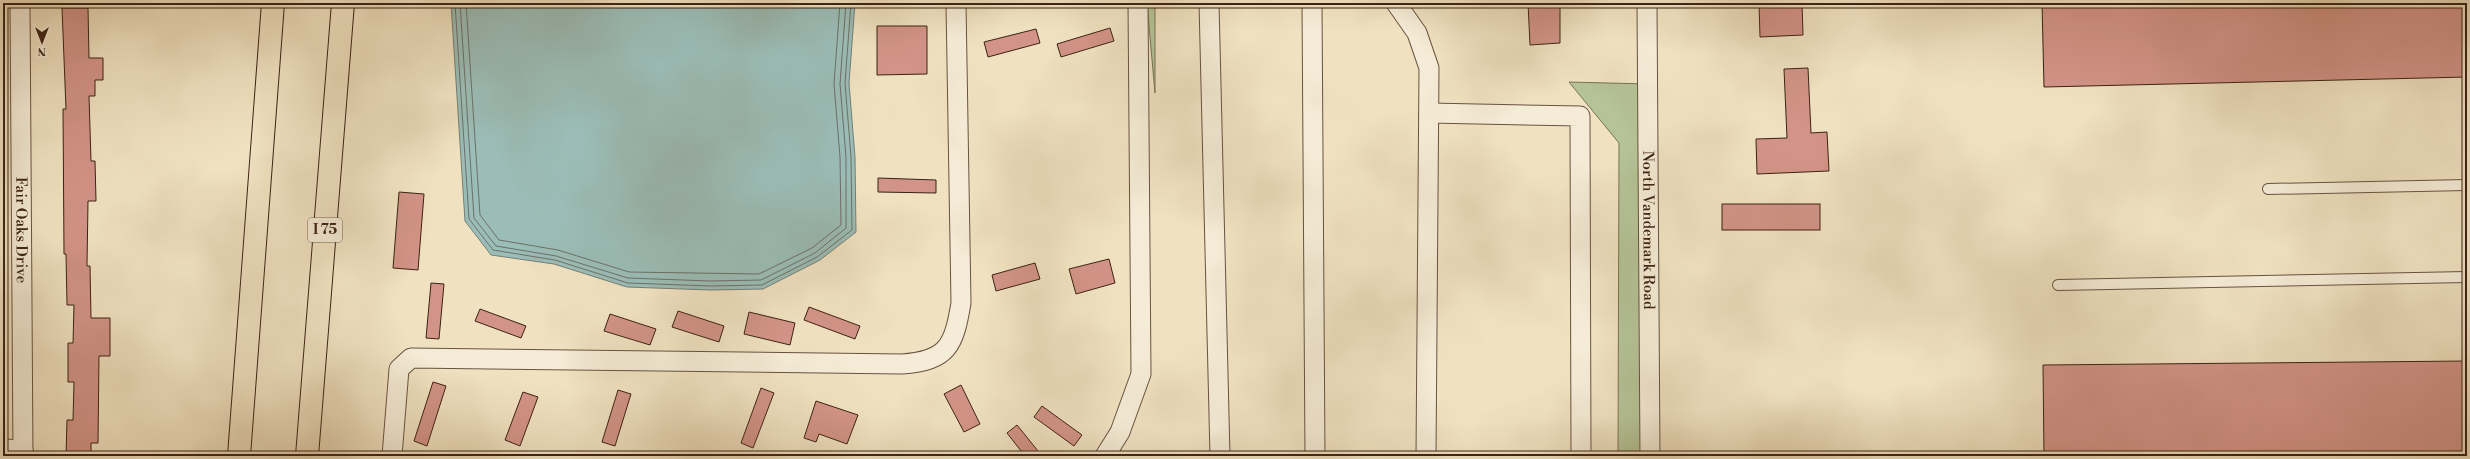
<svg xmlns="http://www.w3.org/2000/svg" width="2470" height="459" font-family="'Libre Bodoni',serif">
  <rect width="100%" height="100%" fill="#f0e2c1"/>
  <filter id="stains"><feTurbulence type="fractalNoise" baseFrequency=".005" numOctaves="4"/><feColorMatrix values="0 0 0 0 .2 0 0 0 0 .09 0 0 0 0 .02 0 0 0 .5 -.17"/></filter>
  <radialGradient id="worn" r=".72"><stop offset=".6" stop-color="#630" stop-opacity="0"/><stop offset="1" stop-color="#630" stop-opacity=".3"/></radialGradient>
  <g fill="#b5c497" stroke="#787356">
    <polygon points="1147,3 1155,3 1155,93"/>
    <polygon points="1569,82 1648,84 1650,456 1618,456 1619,143"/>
  </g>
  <polygon fill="#9bbdb7" stroke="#757f76" points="451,3 855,3 849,83 855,157 856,232 820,260 763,289 710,290 627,287 554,264 491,255 465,221"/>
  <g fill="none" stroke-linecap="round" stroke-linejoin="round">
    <g stroke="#6c7066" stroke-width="1">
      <polyline points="455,3 469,219 493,250 555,260 628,283 710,286 762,285 817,257 852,230 851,157 845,83 851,3"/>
      <polyline points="460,3 474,218 496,246 556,256 628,278 710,281 761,280 815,253 846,228 846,157 840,84 846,3"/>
      <polyline points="466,3 480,215 499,240 558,250 629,272 759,274 812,248 841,225 840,157 834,84 840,3"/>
    </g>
  </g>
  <g fill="#d29487" stroke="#3c2215">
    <polygon points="1528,3 1560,3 1560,43 1530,45"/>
    <polygon points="1759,3 1802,3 1803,35 1760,37"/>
    <polygon points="2042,3 2467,3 2467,77 2044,87"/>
    <polygon points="62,8 88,8 89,58 103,58 103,80 95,80 95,96 89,96 91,161 95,161 96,201 88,201 87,266 90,266 91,318 110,318 110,356 99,356 98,443 91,443 91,456 66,456 67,420 73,420 74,382 68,382 68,343 73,343 74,305 67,305 66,254 64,254 63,109 66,109"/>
    <polygon points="877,26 927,26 927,74 877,75"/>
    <polygon points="1110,28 1114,41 1061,57 1057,44"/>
    <polygon points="1036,29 1040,43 988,57 984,42"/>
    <polygon points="1808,68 1811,133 1827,132 1829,171 1757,174 1756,139 1787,138 1784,69"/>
    <polygon points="878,178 936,180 936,193 878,192"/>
    <polygon points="399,192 424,194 418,270 393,268"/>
    <rect x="1722" y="204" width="98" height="26"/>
    <polygon points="1109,259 1115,283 1076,294 1069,269"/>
    <polygon points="1035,263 1040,279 996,291 992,275"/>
    <polygon points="431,283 444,284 439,339 426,338"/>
    <polygon points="809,307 860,326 855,339 804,320"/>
    <polygon points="480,309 526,326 521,338 475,321"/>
    <polygon points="678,311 724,326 719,342 672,327"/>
    <polygon points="749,312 795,323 790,345 744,334"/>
    <polygon points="610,314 656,329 650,345 604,331"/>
    <polygon points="2467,361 2467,456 2044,456 2043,365"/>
    <polygon points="433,382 446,386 427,446 414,441"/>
    <polygon points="961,385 980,424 964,432 944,394"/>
    <polygon points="761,388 774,393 753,448 741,443"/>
    <polygon points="618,390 631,394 615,446 602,442"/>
    <polygon points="523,392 538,397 520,446 505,440"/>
    <polygon points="816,401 858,415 847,444 819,434 816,442 804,438"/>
    <polygon points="1042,406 1082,435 1074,446 1034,417"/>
    <polygon points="1017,425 1042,456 1025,456 1007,433"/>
  </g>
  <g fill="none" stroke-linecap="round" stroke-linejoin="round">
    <g stroke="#695240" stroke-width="12">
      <g id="service">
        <polyline points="2268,189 2467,185"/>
        <polyline points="2058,285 2467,277"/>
      </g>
    </g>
    <g stroke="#695240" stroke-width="21">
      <g id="minor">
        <path id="s1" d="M20,3L23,456"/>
        <polyline points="1209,3 1220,456"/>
        <polyline points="1312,3 1315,456"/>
        <polyline points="1396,3 1417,33 1429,68 1426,456"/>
        <path id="s2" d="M1647,3L1650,456"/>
        <polyline points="1429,113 1580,116 1581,456"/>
        <polyline points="3,449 23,450"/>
        <path d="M392,456L399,369L411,358L902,364C948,361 954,345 961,303L956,3"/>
        <polyline points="1105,456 1120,432 1141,374 1138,3"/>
      </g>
    </g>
    <g stroke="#3c2215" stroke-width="24">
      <g id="motorway">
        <polyline points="239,456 273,3"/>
        <polyline points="307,456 343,3"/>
      </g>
    </g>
    <use href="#service" stroke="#f5ecd7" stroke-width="10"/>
    <use href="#minor" stroke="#f5ecd7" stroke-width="19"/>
    <use href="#motorway" stroke="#f0e2c1" stroke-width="22"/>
  </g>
  <g text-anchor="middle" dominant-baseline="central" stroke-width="3" stroke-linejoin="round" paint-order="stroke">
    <rect fill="#f5ecd7" stroke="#745f4f" stroke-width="1" x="308" y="218" width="34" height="24" rx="3"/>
    <g font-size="14" font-weight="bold" fill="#3c2215">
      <text x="325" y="230">I 75</text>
    </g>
    <g font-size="15" fill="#3c2215" stroke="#f5ecd7">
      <text stroke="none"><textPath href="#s1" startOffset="227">Fair Oaks Drive</textPath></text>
      <text stroke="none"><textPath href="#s2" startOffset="227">North Vandemark Road</textPath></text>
    </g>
  </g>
  <rect width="2470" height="459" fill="none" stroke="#f0e2c1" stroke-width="16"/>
  <rect x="4" y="4" width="2462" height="451" fill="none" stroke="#3c2215" stroke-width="2"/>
  <rect x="8" y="8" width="2454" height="443" fill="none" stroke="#3c2215"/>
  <g transform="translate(42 42) rotate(180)" stroke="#f5ecd7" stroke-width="3" paint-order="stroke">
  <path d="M0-3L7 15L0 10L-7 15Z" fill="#3c2215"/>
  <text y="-6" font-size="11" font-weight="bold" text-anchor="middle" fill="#3c2215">N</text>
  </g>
  <rect width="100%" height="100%" filter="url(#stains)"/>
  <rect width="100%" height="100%" fill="url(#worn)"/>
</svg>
